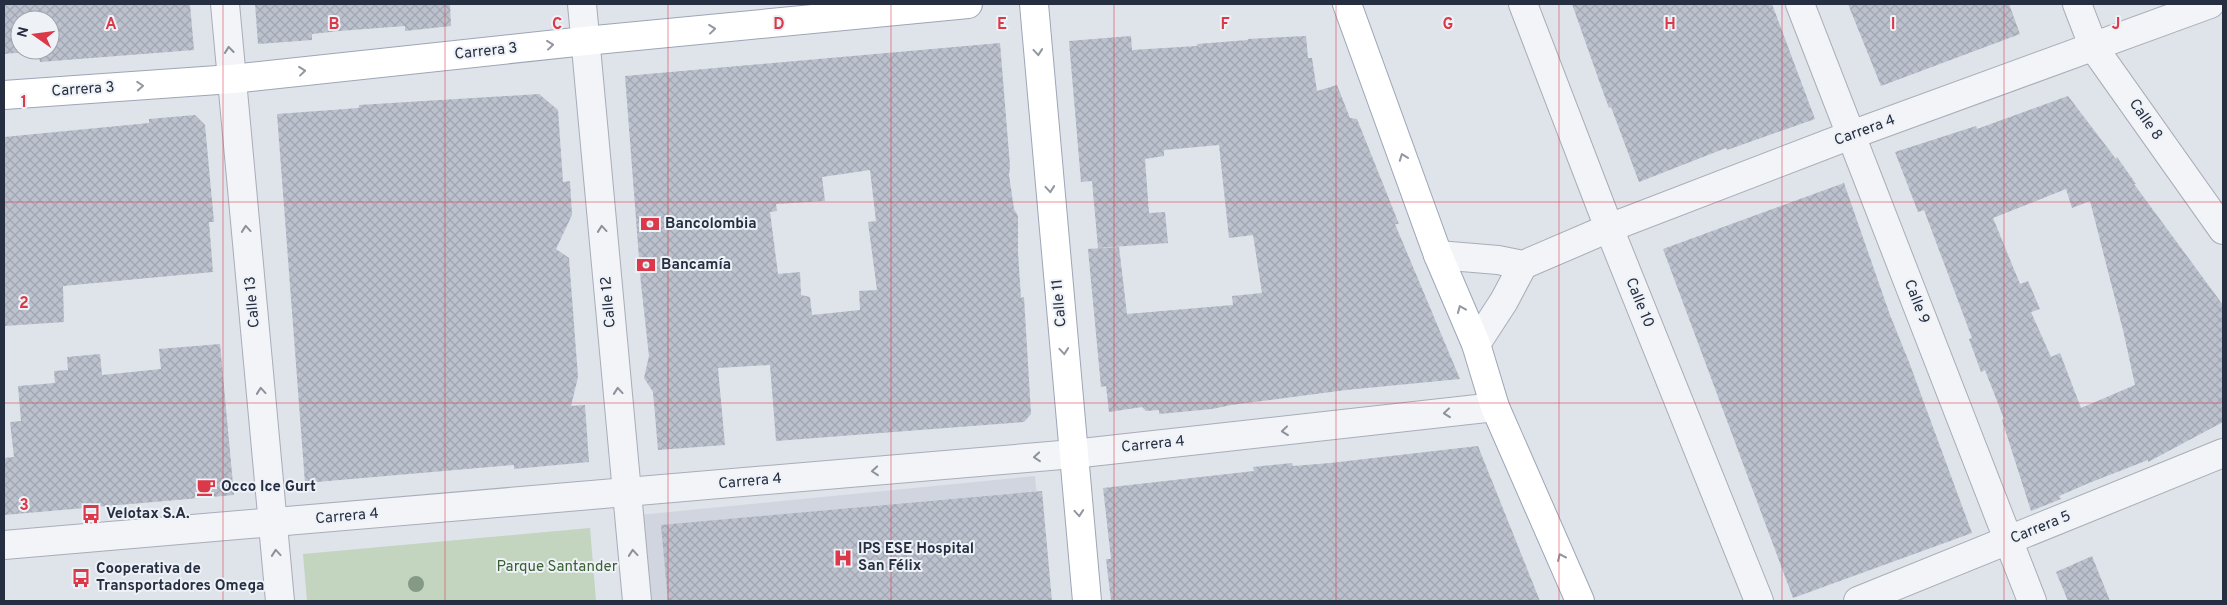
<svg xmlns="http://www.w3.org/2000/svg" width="2227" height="605" font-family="Overpass,sans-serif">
  <defs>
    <pattern id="building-cross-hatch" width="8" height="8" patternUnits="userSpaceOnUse" patternTransform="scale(1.25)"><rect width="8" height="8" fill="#bbc1cd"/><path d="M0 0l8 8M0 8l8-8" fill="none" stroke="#a1a6b1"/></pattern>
  </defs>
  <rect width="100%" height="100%" fill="#dfe3ea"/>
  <polygon fill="#d0d5df" points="1035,476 1046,601 647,601 639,515"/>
  <polygon fill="#c3d4bf" points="590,528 596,601 307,601 303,554"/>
  <g fill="url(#building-cross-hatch)" fill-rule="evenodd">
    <path d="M4,4H190L194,50L40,62L38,51L4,54ZM20,20H50V50H20Z"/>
    <polygon points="255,4 450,4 451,26 405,31 405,26 339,31 312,34 312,40 258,44"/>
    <polygon points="1572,4 1772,4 1815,119 1727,150 1726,148 1639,182 1611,107 1609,108 1602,89"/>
    <polygon points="1848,4 2009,4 2020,34 1881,86"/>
    <polygon points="1131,36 1132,50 1197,46 1197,44 1248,40 1248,39 1306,36 1308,58 1312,58 1317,91 1337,85 1350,118 1357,119 1399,224 1395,224 1460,379 1346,390 1231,405 1212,409 1159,414 1159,410 1146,411 1142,407 1109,412 1106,386 1101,387 1088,249 1119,247 1127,314 1233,305 1232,296 1262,293 1253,235 1229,238 1219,145 1164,150 1164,156 1145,159 1149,213 1165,212 1168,243 1098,248 1092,181 1081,182 1069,41"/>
    <path d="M1000,43L1010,166L1009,175L1014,209L1018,216V252L1021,298L1024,297L1031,414L1024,422L776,441L770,365L718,368L725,445L658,450L653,392L644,378L649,356L641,284L625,76ZM870,170L876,221L868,222L877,290L859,291L860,310L812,315L810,297L801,295L800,272L778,274L770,212L777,211L776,204L825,201L822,177Z"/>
    <polygon points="539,94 558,110 563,182 570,181 572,215 556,249 569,258 578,377 571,406 585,405 589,462 514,469 514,465 305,483 277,114 359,108 359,105"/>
    <path d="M2068,96L2116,159L2117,157L2136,184H2134L2223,305V422L2148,462V460L2089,483L2059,496L2061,499L2031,511L2002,420L2004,419L1985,370L1981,372L1969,339L1972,338L1924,210L1918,212L1895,152L1976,126L1977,129ZM2066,189L2072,208L2090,201L2123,330L2135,385L2081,408L2060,353L2051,357L2031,312L2040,309L2028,281L2020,284L1993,218Z"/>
    <polygon points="195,115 205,125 214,222 209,222 213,272 63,286 64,322 4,326 4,137 149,123 149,119"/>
    <polygon points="1844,183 1890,315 1909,362 1972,533 1793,598 1663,249"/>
    <polygon points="220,344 234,495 4,515 4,458 14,457 10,422 21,421 18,386 55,383 54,371 68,370 67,357 100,354 102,375 161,369 159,349"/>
    <polygon points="1478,446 1540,601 1111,601 1106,559 1111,559 1103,488 1254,471 1253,467 1292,463 1293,466 1330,463"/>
    <polygon points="1042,491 1052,601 668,601 661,525"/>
    <polygon points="2092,556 2110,601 2068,601 2056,572"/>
  </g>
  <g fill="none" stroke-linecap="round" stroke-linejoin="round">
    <g stroke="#a8adb8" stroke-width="30">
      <g id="minor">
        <polyline points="225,4 280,601"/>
        <polyline points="582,4 637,601"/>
        <polyline points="1523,4 1609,228 1759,601"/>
        <polyline points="1800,4 2032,601"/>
        <polyline points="2077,4 2094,48 2223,230"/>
        <polyline points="1438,255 1498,260 1523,265 1609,228 1851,135 2210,4"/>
        <polyline points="1476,344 1504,301 1523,265"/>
        <polyline points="4,545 1073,454 1495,407"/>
        <polyline points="1858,601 2223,453"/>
      </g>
    </g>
    <g stroke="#9da6b6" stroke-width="30">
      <g id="major">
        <polyline points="1034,4 1087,601"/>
        <polyline points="1347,4 1438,255 1476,344 1495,407 1580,601"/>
        <polyline points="4,95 232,79 585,41 968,4"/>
      </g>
    </g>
    <use href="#minor" stroke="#f2f4f7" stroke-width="28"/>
    <use href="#major" stroke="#fff" stroke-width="28"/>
  </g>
  <circle fill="#849a85" cx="416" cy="584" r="8"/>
  <defs><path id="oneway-chevron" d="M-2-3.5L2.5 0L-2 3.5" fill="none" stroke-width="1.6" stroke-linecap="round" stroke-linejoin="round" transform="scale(1.25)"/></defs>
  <g stroke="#9297a0">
    <use href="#oneway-chevron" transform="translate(712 29) rotate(-6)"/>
    <use href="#oneway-chevron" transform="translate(550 45) rotate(-6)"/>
    <use href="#oneway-chevron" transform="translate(1038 52) rotate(85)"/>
    <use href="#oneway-chevron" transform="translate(302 71) rotate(-6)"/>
    <use href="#oneway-chevron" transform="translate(140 86) rotate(-4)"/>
    <use href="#oneway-chevron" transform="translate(1403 157) rotate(-110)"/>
    <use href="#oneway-chevron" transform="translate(1050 189) rotate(85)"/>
    <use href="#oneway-chevron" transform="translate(1461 309) rotate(-113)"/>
    <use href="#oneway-chevron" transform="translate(1064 351) rotate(85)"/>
    <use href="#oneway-chevron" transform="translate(1079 513) rotate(85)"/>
    <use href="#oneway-chevron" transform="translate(1561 557) rotate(-114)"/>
  </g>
  <g stroke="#8c929c">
    <use href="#oneway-chevron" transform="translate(229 50) rotate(-96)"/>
    <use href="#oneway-chevron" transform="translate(246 229) rotate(-95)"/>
    <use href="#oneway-chevron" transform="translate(602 229) rotate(-95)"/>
    <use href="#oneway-chevron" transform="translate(261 391) rotate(-95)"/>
    <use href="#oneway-chevron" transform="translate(618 391) rotate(-95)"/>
    <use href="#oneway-chevron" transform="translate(1447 413) rotate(174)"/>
    <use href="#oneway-chevron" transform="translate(1285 431) rotate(174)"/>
    <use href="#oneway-chevron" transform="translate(1037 457) rotate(175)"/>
    <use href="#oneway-chevron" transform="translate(875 471) rotate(175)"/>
    <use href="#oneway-chevron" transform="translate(276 553) rotate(-95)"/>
    <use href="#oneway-chevron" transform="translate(633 553) rotate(-95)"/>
  </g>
  <path fill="none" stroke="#db3849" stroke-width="1" stroke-opacity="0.55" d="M223,4V601M445,4V601M668,4V601M891,4V601M1114,4V601M1336,4V601M1559,4V601M1782,4V601M2004,4V601M4,202H2223M4,403H2223"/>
  <defs>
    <g id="bank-bare" transform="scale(1.5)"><path d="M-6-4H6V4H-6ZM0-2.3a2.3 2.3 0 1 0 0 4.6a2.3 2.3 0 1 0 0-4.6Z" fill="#db3849" stroke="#eef2f7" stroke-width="2.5" paint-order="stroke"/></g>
    <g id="cafe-bare" transform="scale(1.5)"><path d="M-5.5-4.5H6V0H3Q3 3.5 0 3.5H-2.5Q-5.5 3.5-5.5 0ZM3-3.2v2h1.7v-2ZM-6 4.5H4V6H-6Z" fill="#db3849" stroke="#eef2f7" stroke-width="2.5" paint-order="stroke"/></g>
    <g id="bus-bare" transform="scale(1.5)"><path d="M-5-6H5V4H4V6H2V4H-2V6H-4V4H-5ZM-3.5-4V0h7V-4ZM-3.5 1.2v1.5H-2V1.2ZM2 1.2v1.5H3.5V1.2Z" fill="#db3849" stroke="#eef2f7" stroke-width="2.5" paint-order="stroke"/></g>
    <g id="hospital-bare" transform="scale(1.5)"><path d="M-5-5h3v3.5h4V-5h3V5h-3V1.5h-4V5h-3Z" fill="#db3849" stroke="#eef2f7" stroke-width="2.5" paint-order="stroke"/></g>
  </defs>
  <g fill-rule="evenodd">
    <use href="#bank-bare" x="650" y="224"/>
    <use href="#bank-bare" x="646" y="265"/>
    <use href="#cafe-bare" x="206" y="487"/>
    <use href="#bus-bare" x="91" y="514"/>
    <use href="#hospital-bare" x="843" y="558"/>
    <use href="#bus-bare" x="81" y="578"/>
  </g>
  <g text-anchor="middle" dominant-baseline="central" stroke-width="4" stroke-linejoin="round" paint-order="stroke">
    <g font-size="15" fill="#262f42" stroke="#eef2f7">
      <text transform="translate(486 52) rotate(-6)">Carrera 3</text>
      <text transform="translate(83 90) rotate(-4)">Carrera 3</text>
      <text transform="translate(2145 120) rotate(55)">Calle 8</text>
      <text transform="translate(1865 131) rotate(-20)">Carrera 4</text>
      <text transform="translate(253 302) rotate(-95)">Calle 13</text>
      <text transform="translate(609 302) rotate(-95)">Calle 12</text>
      <text transform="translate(1916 302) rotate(69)">Calle 9</text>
      <text transform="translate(1060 303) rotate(-95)">Calle 11</text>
      <text transform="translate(1639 303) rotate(68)">Calle 10</text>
      <text transform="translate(1153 445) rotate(-6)">Carrera 4</text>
      <text transform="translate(750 482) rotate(-5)">Carrera 4</text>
      <text transform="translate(347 517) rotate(-5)">Carrera 4</text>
      <text transform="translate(2041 528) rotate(-22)">Carrera 5</text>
    </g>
    <g font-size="15" font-weight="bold" fill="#262f42" stroke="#eef2f7" text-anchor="start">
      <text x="665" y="224">Bancolombia</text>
      <text x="661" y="265">Bancamía</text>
      <text x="221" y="487">Occo Ice Gurt</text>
      <text x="106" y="514">Velotax S.A.</text>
      <text x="858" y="549">IPS ESE Hospital<tspan x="858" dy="17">San Félix</tspan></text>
      <text x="96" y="569">Cooperativa de<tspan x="96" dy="17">Transportadores Omega</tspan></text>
    </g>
    <g font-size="15" fill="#395f32" stroke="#eef2f7">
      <text x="557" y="567">Parque Santander</text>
    </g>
  </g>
  <g font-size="16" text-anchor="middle" font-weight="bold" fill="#db3849" stroke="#eef2f7" stroke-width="4" stroke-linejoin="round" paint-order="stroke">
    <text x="111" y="29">A</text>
    <text x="334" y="29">B</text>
    <text x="557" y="29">C</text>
    <text x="779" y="29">D</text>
    <text x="1002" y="29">E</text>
    <text x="1225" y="29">F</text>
    <text x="1448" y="29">G</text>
    <text x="1670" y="29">H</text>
    <text x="1893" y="29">I</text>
    <text x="2116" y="29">J</text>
    <text x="24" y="107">1</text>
    <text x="24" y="308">2</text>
    <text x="24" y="510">3</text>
  </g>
  <rect width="2227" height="605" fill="none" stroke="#262f42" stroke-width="10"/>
  <g transform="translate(35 35) rotate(284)"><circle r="24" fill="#eef2f7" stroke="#9ea4af"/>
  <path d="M0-4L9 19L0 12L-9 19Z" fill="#db3849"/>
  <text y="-8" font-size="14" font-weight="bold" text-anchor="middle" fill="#262f42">N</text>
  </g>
</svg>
